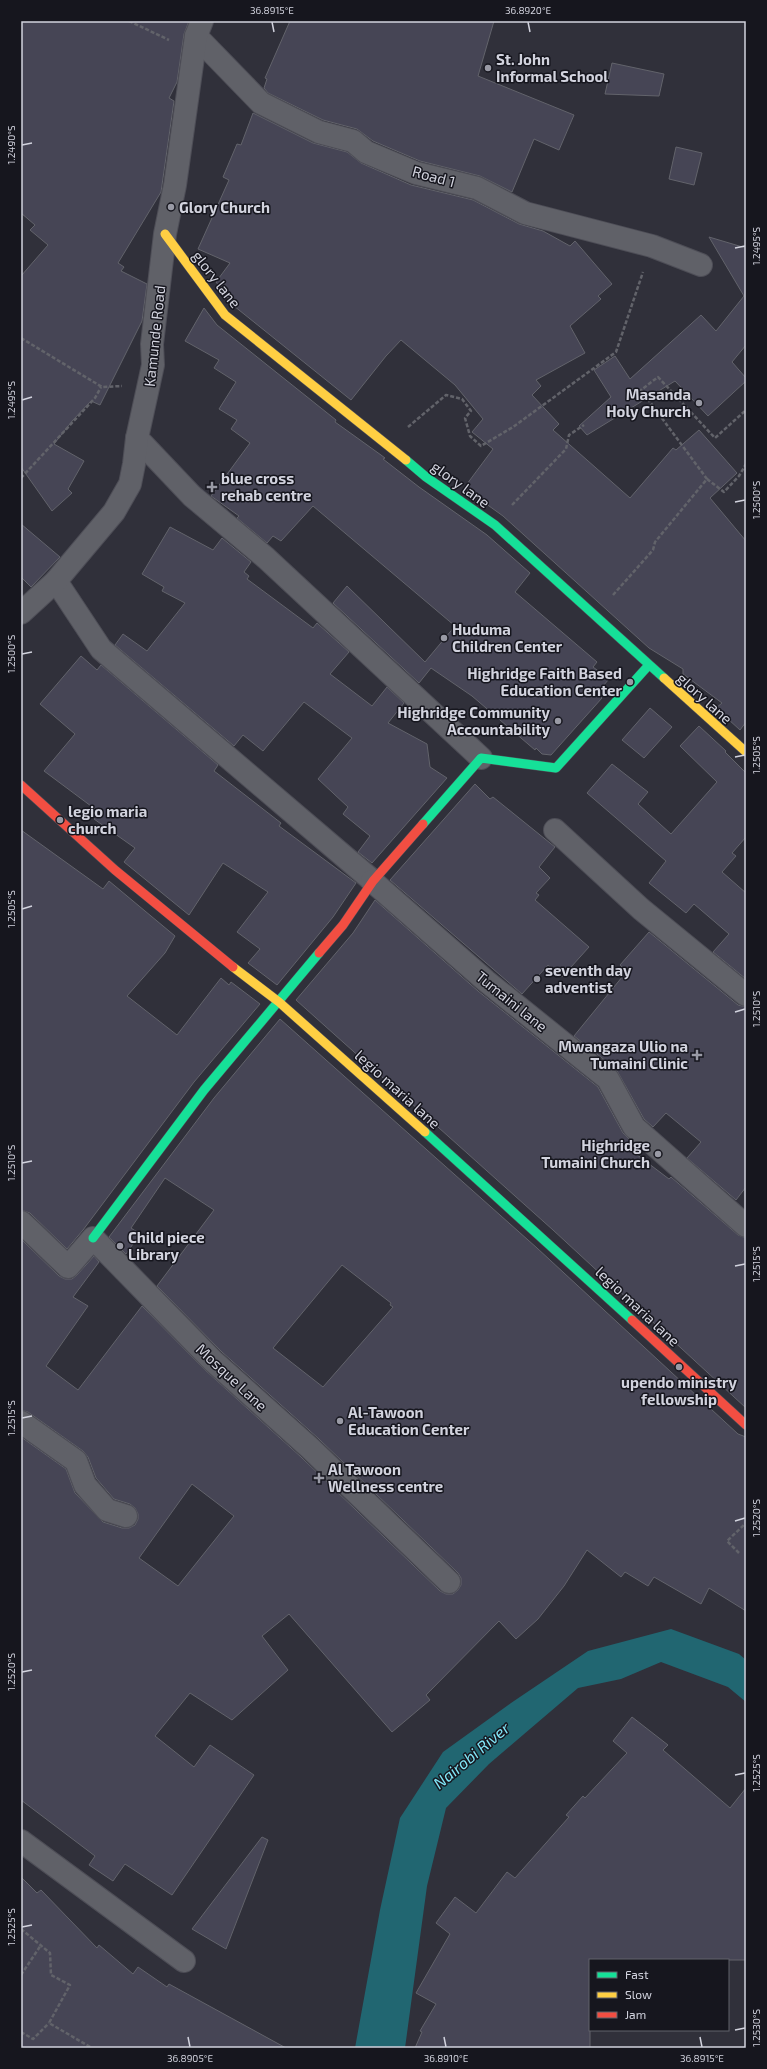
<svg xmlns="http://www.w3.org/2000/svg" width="767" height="2069" font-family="'Exo 2',sans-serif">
  <rect width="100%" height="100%" fill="#30303a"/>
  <polygon fill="#216671" points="671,1629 739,1654 746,1660 746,1702 728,1687 661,1662 621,1679 578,1688 489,1764 446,1808 427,1886 405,2048 355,2048 380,1910 400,1818 443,1752 511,1703 588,1651"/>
  <g fill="#464555" stroke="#62636b" fill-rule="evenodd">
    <polygon points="21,21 189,21 184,34 177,82 169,98 174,101 161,192 118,263 124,267 121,271 147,284 142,321 100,405 91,401 73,420 54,444 84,461 68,489 72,493 52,511 21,467 21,276 48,245 30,230 35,225 21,213"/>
    <polygon points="290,21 494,21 478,76 574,115 559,150 534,139 512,192 480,176 420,161 373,141 357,129 323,120 268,93 264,88 267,79 265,78"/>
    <polygon points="612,63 664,74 659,96 605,94"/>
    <polygon points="253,113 313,143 347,152 361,163 411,185 473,200 519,224 543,231 570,246 575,241 612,284 598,296 601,299 570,326 585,353 536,380 541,386 532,395 559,424 553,430 630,498 673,448 676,450 699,430 737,473 710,498 746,541 746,722 740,730 716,708 722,703 683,674 683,669 649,648 503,516 464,488 493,449 472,432 483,419 455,385 401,340 386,356 351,400 234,306 216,282 230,263 198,249 229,180 223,177 237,144 241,145"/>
    <polygon points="676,147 702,153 694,185 669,179"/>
    <polygon points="709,237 746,248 746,345 732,362 746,378 746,381 708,416 675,381 587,435 579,426 611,397 594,370 615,356 630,379 701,315 716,331 744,296"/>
    <polygon points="204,308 217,325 336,420 335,422 381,455 385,458 383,459 419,487 487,535 530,573 515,592 597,662 593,667 609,679 597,693 602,698 551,755 542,754 536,748 535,750 472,696 431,668 419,683 333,603 347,586 425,662 455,626 313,506 281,541 273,536 267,543 237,518 239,516 211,496 250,443 231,429 237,420 219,409 236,382 214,368 219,360 185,341"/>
    <polygon points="21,524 60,557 31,587 21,577"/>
    <polygon points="170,527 213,550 222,538 251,562 244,572 249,576 247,579 313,628 317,623 349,652 330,674 372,706 387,687 404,703 388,723 427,744 430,767 447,778 372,863 358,852 370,836 343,814 348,807 318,779 352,738 304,702 263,751 243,735 234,746 115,645 123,634 147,651 185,603 162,591 164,587 142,574"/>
    <polygon points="81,656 97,670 101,665 218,765 214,771 218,774 281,823 279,826 356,883 333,917 277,985 248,963 260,949 237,932 268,892 223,863 189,915 124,862 135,848 94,819 99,812 44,771 75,734 40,704"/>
    <polygon points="650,708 672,727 644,758 622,740"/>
    <polygon points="699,726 726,751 725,752 746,773 746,837 732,853 736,856 722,872 746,893 746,979 713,952 729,934 694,904 686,913 649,883 666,861 587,793 612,764 648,792 638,804 671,834 717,782 680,746"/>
    <polygon points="475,784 490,799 493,797 555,847 539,867 550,878 536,893 539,895 535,900 589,947 562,977 548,965 522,994 390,880"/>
    <polygon points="21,830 103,889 109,881 175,936 165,953 127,996 177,1035 221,978 229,985 231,982 260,1004 194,1082 83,1230 67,1249 30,1213 21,1210"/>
    <polygon points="375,900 478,991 598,1087 623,1133 636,1146 632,1151 669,1179 671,1177 738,1235 746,1238 746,1408 553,1230 296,1000 353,933"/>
    <polygon points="649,932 738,1005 746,1007 746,1187 736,1200 687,1158 701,1142 666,1113 653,1127 644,1119 616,1069 574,1036 627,971 620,965"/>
    <path d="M280,1019L537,1248L738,1434L746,1437V1611L709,1588L701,1604L654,1577L648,1586L625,1572L621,1577L587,1550L564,1586L538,1619L516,1639L499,1621L426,1695L430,1700L392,1732L289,1614L262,1636L288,1670L232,1720L190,1693L155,1736L194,1767L210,1745L254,1775L172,1895L125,1864L113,1881L89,1865L95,1856L21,1800V1437L66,1469L75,1493L103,1522L122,1528H129L135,1525L138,1519V1514L135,1508L130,1504L114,1499L96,1478L88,1457L83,1451L28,1412L21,1410V1239L59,1276L65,1279H72L77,1275L94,1256L99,1262L73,1297L88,1306L46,1366L78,1390L142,1306L205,1370L301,1457L440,1591L446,1594H453L458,1590L461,1585V1578L458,1573L319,1439L222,1352L157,1286L214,1210L165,1178L131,1228L140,1234L126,1254L109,1237L214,1098ZM342,1265L391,1303L390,1305L393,1307L323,1387L273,1348ZM192,1484L234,1516L178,1586L139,1558Z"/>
    <polygon points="632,1717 668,1745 663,1750 730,1808 746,1788 746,1960 590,1960 590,2048 415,2048 422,2032 420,2031 436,2004 416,1993 450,1934 436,1923 455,1897 476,1913 507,1872 515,1878 569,1817 566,1815 583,1796 585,1798 627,1753 613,1741"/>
    <polygon points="262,1837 268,1840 226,1949 192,1929"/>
    <polygon points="21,1877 37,1893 41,1890 97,1948 99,1945 133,1974 138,1967 167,1987 169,1984 286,2048 21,2048"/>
  </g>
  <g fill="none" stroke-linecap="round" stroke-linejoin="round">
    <g stroke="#4e4e57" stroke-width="24">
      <g id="street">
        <polyline points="196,36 261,103 319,132 353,141 366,152 416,173 477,188 525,213 652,246 701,265"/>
        <polyline points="137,438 192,496 266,558 481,758"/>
        <polyline points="56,581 101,649 373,881"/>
        <polyline points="21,613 56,581 114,512 130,484 134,464 137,438 153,365 152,344 165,234 175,185 196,36 202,21"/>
        <polyline points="555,830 641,909 746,995"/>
        <polyline points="372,881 486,981 608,1079 634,1127 746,1226"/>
        <polyline points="21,1222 68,1267 93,1238 213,1361 310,1448 449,1582"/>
        <polyline points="21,1422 76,1461 85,1485 107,1510 126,1516"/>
        <polyline points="21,1841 184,1961"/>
      </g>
    </g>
    <g stroke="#4e4e57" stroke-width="10">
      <g id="fast">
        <polyline points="406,460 426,477 495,525 664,678"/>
        <polyline points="423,824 481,758 556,768 648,666"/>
        <polyline points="425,1132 632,1320"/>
        <polyline points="93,1238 204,1090 319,953"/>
      </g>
    </g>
    <g stroke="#4e4e57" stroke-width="10">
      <g id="slow">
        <polyline points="165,234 225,315 406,460"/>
        <polyline points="664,678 746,752"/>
        <polyline points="233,967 279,1002 425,1132"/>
      </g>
    </g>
    <g stroke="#4e4e57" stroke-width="10">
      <g id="jam">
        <polyline points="21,785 115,870 233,967"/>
        <polyline points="319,953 343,925 373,881 423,824"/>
        <polyline points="632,1320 746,1425"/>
      </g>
    </g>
    <g stroke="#62636a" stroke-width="2.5" stroke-dasharray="4 2" stroke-linecap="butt">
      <polyline points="129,21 169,40"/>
      <polyline points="21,338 102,387 122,386"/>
      <polyline points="408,427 446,395 462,399 471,411 465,418 470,436 481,446 513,427 616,352 643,272"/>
      <polyline points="21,478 95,398 101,387"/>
      <polyline points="707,479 724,492 739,476 746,464"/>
      <polyline points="512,505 566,449 569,435 584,425"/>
      <polyline points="613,595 653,550 655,542 707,479 641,390 658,377 715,438 746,410"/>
      <polyline points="739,1553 727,1541 746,1523"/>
      <polyline points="21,1929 50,1953 51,1975 70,1985 49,2023 92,2048"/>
      <polyline points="21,1975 41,1945"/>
      <polyline points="21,2032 33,2039 49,2023"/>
    </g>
    <use href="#street" stroke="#606168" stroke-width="22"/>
    <use href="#fast" stroke="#16e098" stroke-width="9"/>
    <use href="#slow" stroke="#ffcf43" stroke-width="9"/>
    <use href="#jam" stroke="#f24e42" stroke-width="9"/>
  </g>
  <path fill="none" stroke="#d2d3de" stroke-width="1.5" d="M272,22L274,32M528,22L530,32M22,145L32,143M735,248L745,246M22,400L32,397M735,502L745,500M22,654L32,652M735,757L745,755M22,909L32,906M735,1012L745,1009M22,1163L32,1161M735,1266L745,1264M22,1418L32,1416M735,1521L745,1518M22,1672L32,1670M735,1775L745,1773M22,1927L32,1925M735,2030L745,2028M188,2037L190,2047M444,2037L446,2047M700,2037L702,2047"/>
  <g fill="#999aa5" stroke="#16161e" stroke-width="1.5">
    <circle cx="488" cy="68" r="4"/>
    <circle cx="171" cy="207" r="4"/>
    <circle cx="699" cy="403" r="4"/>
    <path d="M210 481h4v4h4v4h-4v4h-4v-4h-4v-4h4z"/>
    <circle cx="444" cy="638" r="4"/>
    <circle cx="630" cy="682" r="4"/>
    <circle cx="558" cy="721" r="4"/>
    <circle cx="60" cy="820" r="4"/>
    <circle cx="537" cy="979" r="4"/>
    <path d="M695 1049h4v4h4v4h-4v4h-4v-4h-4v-4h4z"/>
    <circle cx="658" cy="1154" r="4"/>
    <circle cx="120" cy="1246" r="4"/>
    <circle cx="679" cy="1367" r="4"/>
    <circle cx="340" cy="1421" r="4"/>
    <path d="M317 1472h4v4h4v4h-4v4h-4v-4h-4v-4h4z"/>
  </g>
  <g text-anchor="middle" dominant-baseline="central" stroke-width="3" stroke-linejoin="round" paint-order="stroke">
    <g font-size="15" font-weight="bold" fill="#d2d3de" stroke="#16161e" text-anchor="start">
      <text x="496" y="59">St. John<tspan x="496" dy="17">Informal School</tspan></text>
      <text x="179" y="207">Glory Church</text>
      <text x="691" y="394" text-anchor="end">Masanda<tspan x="691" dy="17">Holy Church</tspan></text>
      <text x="221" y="478">blue cross<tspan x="221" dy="17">rehab centre</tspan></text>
      <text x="452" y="629">Huduma<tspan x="452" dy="17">Children Center</tspan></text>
      <text x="622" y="673" text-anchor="end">Highridge Faith Based<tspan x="622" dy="17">Education Center</tspan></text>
      <text x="550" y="712" text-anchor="end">Highridge Community<tspan x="550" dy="17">Accountability</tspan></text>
      <text x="68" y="811">legio maria<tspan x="68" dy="17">church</tspan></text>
      <text x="545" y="970">seventh day<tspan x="545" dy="17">adventist</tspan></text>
      <text x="688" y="1046" text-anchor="end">Mwangaza Ulio na<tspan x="688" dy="17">Tumaini Clinic</tspan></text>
      <text x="650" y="1145" text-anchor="end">Highridge<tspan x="650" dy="17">Tumaini Church</tspan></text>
      <text x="128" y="1237">Child piece<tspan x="128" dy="17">Library</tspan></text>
      <text x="679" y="1382" text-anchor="middle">upendo ministry<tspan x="679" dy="17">fellowship</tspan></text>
      <text x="348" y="1412">Al-Tawoon<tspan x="348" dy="17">Education Center</tspan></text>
      <text x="328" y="1469">Al Tawoon<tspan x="328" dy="17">Wellness centre</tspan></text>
    </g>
    <g font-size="15" fill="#d2d3de" stroke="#16161e">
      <text transform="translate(434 176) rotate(15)">Road 1</text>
      <text transform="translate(217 279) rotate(52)">glory lane</text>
      <text transform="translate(154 336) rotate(-84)">Kamunde Road</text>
      <text transform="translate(461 484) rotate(36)">glory lane</text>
      <text transform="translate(705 698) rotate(42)">glory lane</text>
      <text transform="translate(512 1001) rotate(39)">Tumaini lane</text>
      <text transform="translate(398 1089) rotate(42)">legio maria lane</text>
      <text transform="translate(638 1306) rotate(43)">legio maria lane</text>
      <text transform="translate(232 1377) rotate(43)">Mosque Lane</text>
    </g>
    <g font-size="16" font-style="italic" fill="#82e7f8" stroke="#16161e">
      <text transform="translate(471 1755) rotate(-40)">Nairobi River</text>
    </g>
  </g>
  <rect width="767" height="2069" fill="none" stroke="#16161e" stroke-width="44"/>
  <rect x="589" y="1959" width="140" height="72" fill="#16161e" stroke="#61626b"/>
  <rect x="597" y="1972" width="20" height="6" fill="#16e098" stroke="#61626b"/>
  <text x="625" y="1979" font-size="12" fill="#d2d3de">Fast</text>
  <rect x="597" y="1992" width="20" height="6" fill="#ffcf43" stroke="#61626b"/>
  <text x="625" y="1999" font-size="12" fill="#d2d3de">Slow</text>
  <rect x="597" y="2012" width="20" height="6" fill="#f24e42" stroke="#61626b"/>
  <text x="625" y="2019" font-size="12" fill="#d2d3de">Jam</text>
  <rect x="22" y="22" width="723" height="2025" fill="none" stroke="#d2d3de" stroke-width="1.5"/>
  <g font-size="10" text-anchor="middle" fill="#d2d3de">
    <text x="272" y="14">36.8915°E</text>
    <text x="528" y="14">36.8920°E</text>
    <text transform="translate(11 145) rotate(-90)" y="4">1.2490°S</text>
    <text transform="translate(756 246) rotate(-90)" y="4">1.2495°S</text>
    <text transform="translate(11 400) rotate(-90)" y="4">1.2495°S</text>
    <text transform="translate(756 500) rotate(-90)" y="4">1.2500°S</text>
    <text transform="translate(11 654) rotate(-90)" y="4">1.2500°S</text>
    <text transform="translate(756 755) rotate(-90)" y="4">1.2505°S</text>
    <text transform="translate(11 909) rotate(-90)" y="4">1.2505°S</text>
    <text transform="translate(756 1009) rotate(-90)" y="4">1.2510°S</text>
    <text transform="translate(11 1163) rotate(-90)" y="4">1.2510°S</text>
    <text transform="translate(756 1264) rotate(-90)" y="4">1.2515°S</text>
    <text transform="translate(11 1418) rotate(-90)" y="4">1.2515°S</text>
    <text transform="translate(756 1518) rotate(-90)" y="4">1.2520°S</text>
    <text transform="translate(11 1672) rotate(-90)" y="4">1.2520°S</text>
    <text transform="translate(756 1773) rotate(-90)" y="4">1.2525°S</text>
    <text transform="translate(11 1927) rotate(-90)" y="4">1.2525°S</text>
    <text transform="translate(756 2028) rotate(-90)" y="4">1.2530°S</text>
    <text x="190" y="2062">36.8905°E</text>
    <text x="446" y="2062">36.8910°E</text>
    <text x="702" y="2062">36.8915°E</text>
  </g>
</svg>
